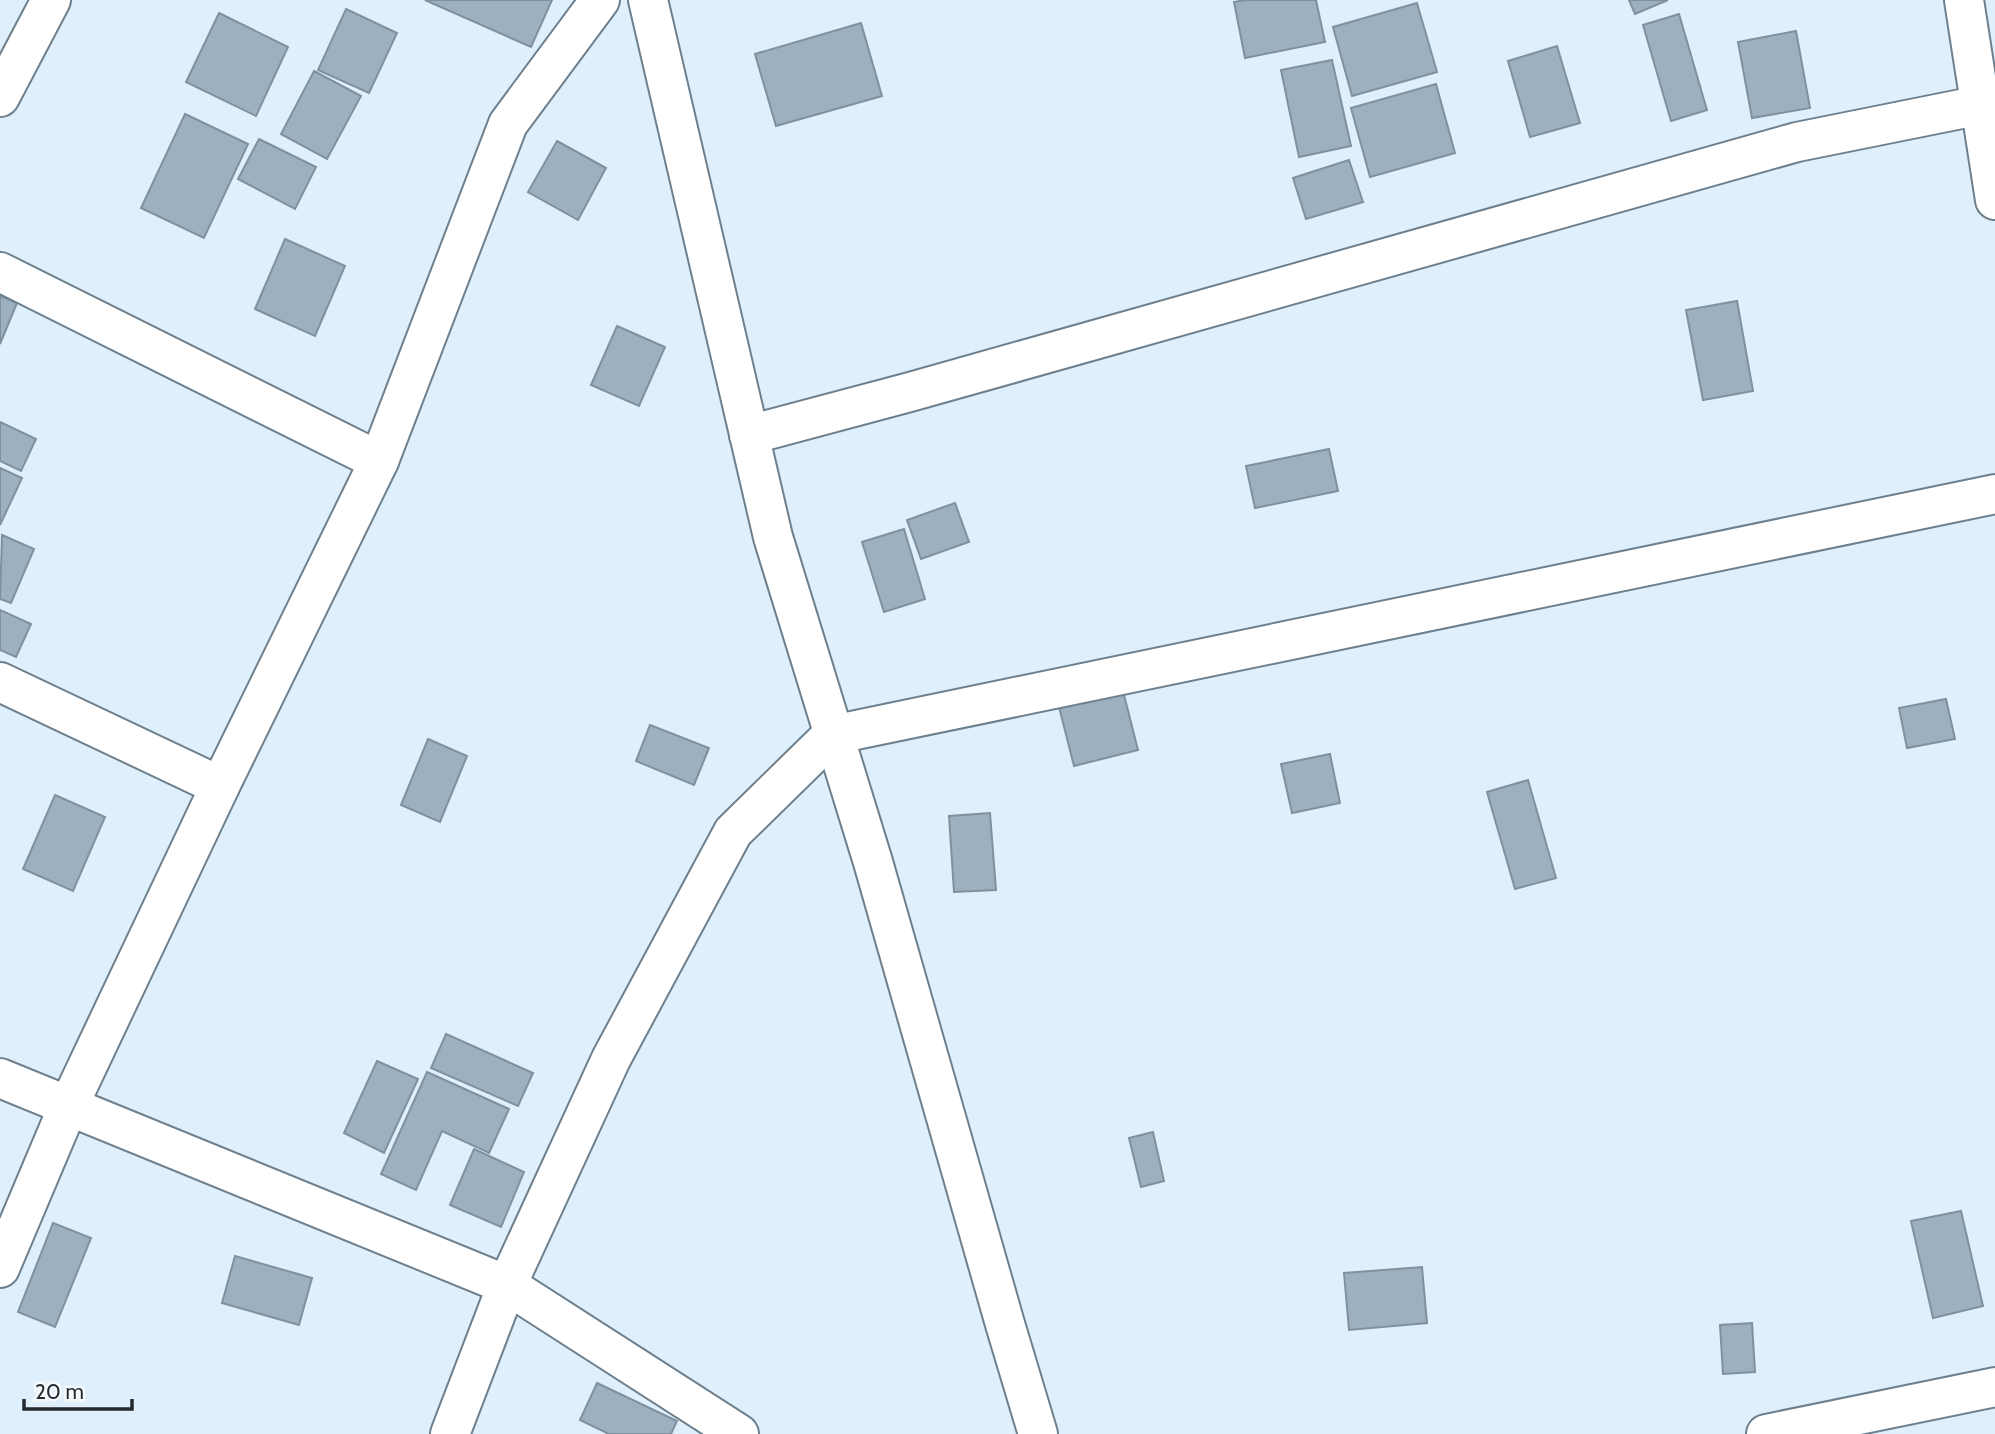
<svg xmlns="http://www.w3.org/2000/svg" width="1995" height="1434" font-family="Cabin,sans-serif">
  <rect width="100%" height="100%" fill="#dfeffb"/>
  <g fill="#9db0bf" stroke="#7f91a0" stroke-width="2">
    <polygon points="425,0 552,0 531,47"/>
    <polygon points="1245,0 1316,0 1325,42 1245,58 1234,2"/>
    <polygon points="1629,0 1668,0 1635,14"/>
    <polygon points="1417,3 1437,72 1352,96 1333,27"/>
    <polygon points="346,9 397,33 369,93 318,70"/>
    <polygon points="219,13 288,47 256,116 186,82"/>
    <polygon points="1679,14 1707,110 1671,121 1643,25"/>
    <polygon points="861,23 882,96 776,126 755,54"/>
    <polygon points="1796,31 1810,108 1752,118 1738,42"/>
    <polygon points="1557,46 1580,123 1530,137 1508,61"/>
    <polygon points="1332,60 1351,146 1299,157 1281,70"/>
    <polygon points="314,71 361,96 327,159 281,134"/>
    <polygon points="1436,84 1455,153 1370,177 1351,108"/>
    <polygon points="185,114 248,144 204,238 141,208"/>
    <polygon points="259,139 316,167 295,209 238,179"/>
    <polygon points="557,141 606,168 578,220 528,192"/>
    <polygon points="1349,160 1363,202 1306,219 1293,178"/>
    <polygon points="285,239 345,266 315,336 255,309"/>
    <polygon points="0,296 17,303 0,344"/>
    <polygon points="1737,301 1753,391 1703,400 1686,310"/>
    <polygon points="617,326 665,347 639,406 591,385"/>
    <polygon points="0,422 36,439 21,471 0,461"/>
    <polygon points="1329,449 1338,491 1255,508 1246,466"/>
    <polygon points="0,468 22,478 0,525"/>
    <polygon points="955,503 969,542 921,559 907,520"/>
    <polygon points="904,529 925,599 884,612 862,542"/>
    <polygon points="2,535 34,549 11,603 0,599"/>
    <polygon points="0,610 31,624 16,657 0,650"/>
    <polygon points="1122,687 1138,750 1074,766 1058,703"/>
    <polygon points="1946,699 1955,739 1907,748 1899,708"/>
    <polygon points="650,725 709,748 694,785 636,761"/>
    <polygon points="428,739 467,756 440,822 401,805"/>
    <polygon points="1330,754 1340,803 1292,813 1281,764"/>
    <polygon points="1528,780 1556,878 1515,889 1487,792"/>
    <polygon points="55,795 105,817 73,891 23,869"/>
    <polygon points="990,813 996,890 954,892 949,816"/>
    <polygon points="446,1034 533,1073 518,1106 431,1068"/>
    <polygon points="377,1061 418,1079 384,1153 344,1133"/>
    <polygon points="427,1072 509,1109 489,1153 442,1131 416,1190 381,1174"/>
    <polygon points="1153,1132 1164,1181 1141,1187 1129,1138"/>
    <polygon points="474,1149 524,1172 501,1227 450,1205"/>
    <polygon points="1961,1211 1983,1306 1933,1318 1911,1221"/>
    <polygon points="53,1223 91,1238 55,1327 18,1312"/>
    <polygon points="235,1256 312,1278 299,1325 222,1303"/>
    <polygon points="1422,1267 1427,1323 1349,1330 1344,1273"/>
    <polygon points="1752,1323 1755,1372 1723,1374 1720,1325"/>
    <polygon points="597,1383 677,1421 671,1434 609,1434 580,1420"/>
  </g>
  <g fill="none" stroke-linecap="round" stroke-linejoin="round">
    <g stroke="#6e808e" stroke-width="42">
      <g id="minor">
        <polyline points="648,0 773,537 873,862 1005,1324 1038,1434"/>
        <polyline points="1964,0 1995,200"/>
        <polyline points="0,97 51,0"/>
        <polyline points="0,272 379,461"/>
        <polyline points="749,435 910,392 1797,142 1981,105"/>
        <polyline points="0,682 220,786 68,1107 0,1268"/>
        <polyline points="220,786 379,461 508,124 600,0"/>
        <polyline points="0,1078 507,1285 739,1434"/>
        <polyline points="450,1434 507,1285 611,1059 733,832 832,735 1995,494"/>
      </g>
    </g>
    <g stroke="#6e808e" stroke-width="42">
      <polyline id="highway" points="1766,1434 1995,1387"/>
    </g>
    <use href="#minor" stroke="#fff" stroke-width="38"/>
    <use href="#highway" stroke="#fff" stroke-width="38"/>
  </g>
  <path d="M24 1399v10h108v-10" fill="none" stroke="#232a30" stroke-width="3.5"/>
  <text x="35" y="1399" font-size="21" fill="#232a30" stroke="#f6fafd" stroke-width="5" paint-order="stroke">20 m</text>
</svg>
